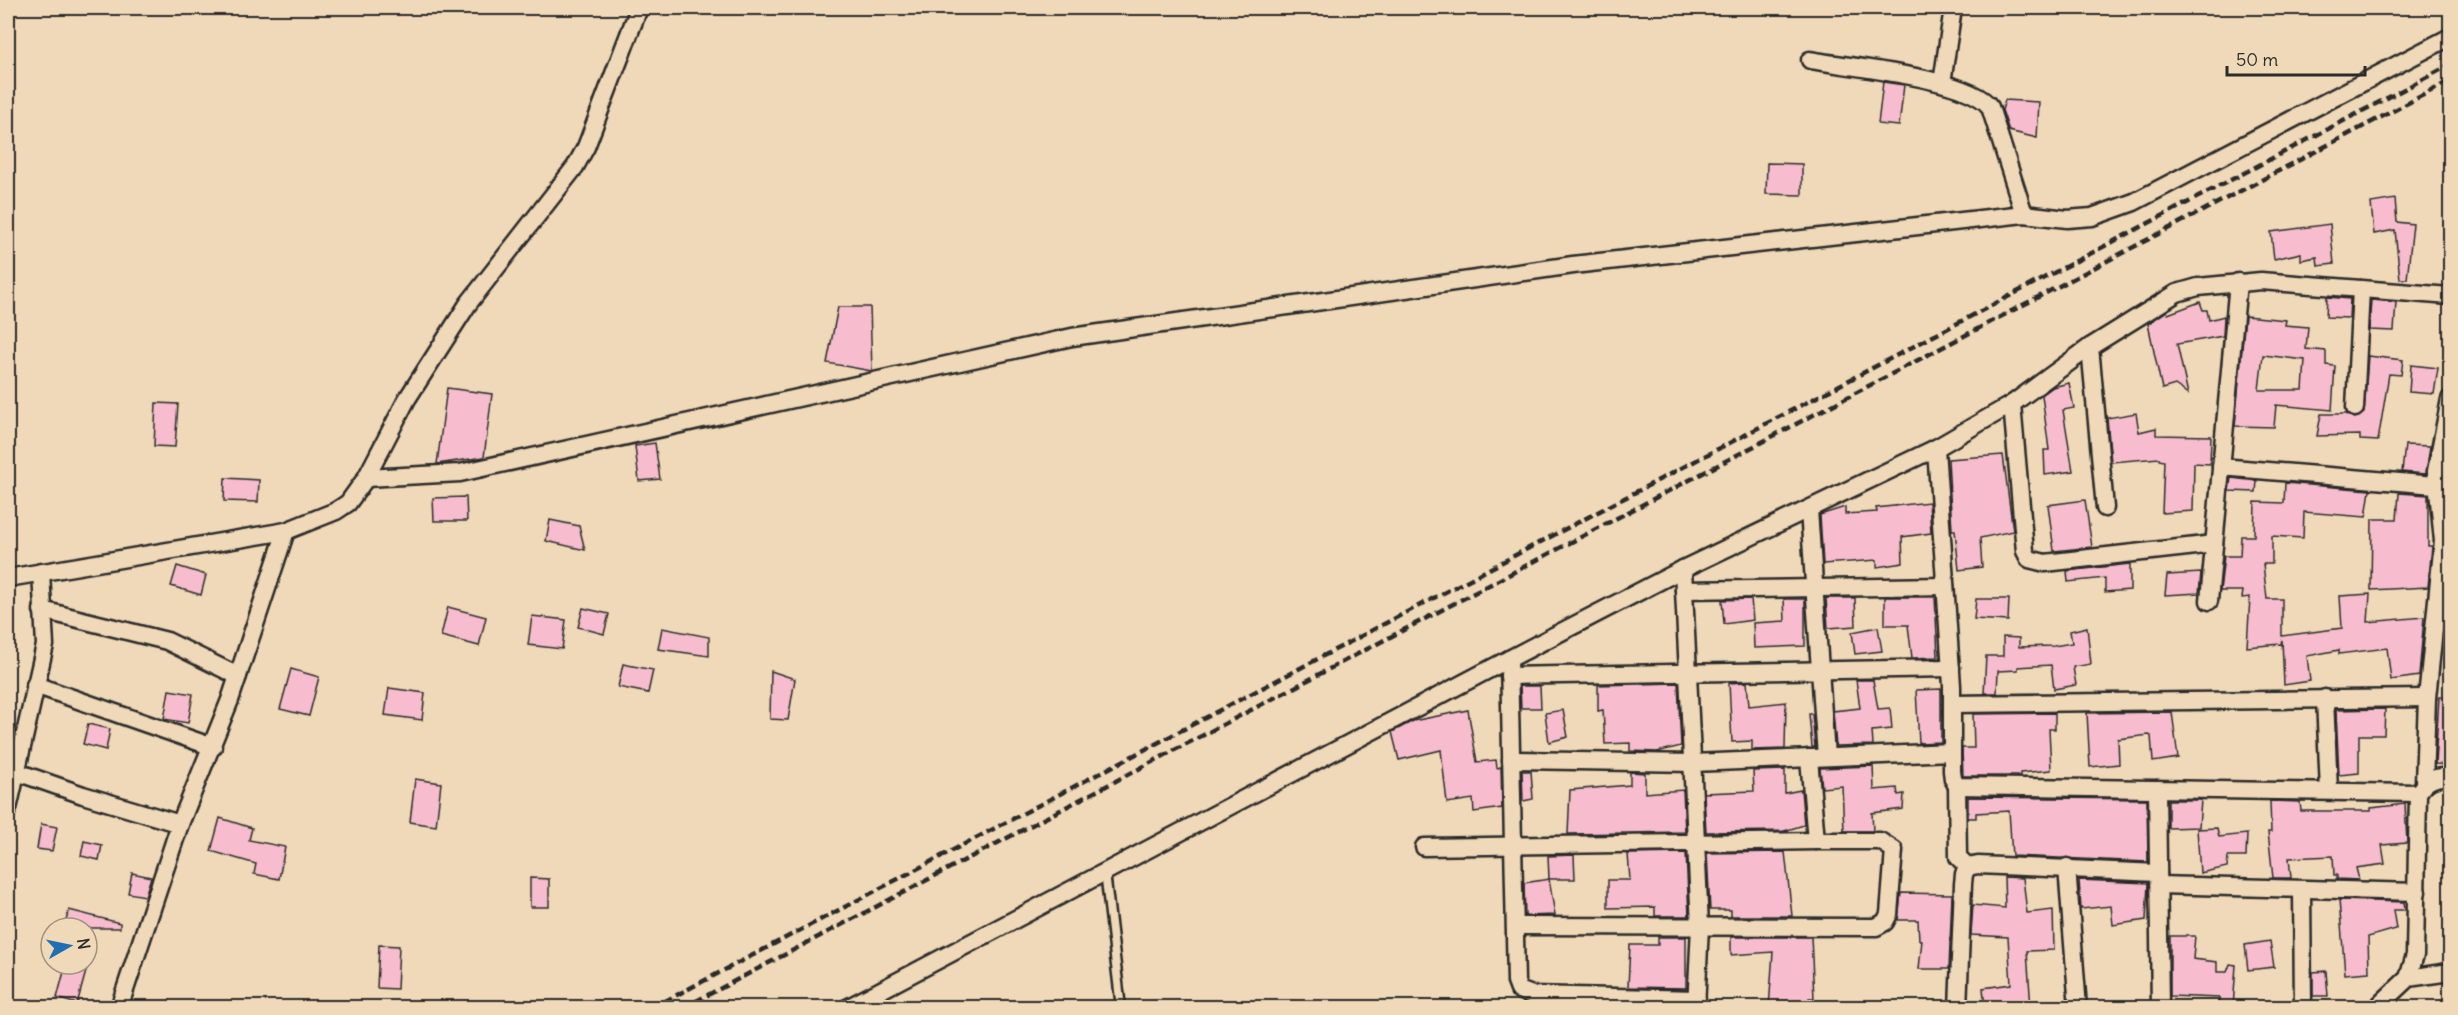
<svg xmlns="http://www.w3.org/2000/svg" width="2458" height="1015" font-family="Delius,sans-serif">
  <rect width="100%" height="100%" fill="#efd9b8"/>
  <filter id="ink" filterUnits="userSpaceOnUse"><feTurbulence type="fractalNoise" baseFrequency=".0167" numOctaves="2"/><feDisplacementMap in="SourceGraphic" scale="12" xChannelSelector="R" yChannelSelector="G"/><feConvolveMatrix kernelMatrix="1 2 1 2 8 2 1 2 1" color-interpolation-filters="sRGB"/></filter>
  <g filter="url(#ink)">
    <g fill="#f7bdce" stroke="#2b2b2b" stroke-width="1.5" fill-rule="evenodd">
      <polygon points="1883,82 1904,85 1899,126 1878,124"/>
      <polygon points="2005,100 2039,102 2037,138 2009,131 2002,110"/>
      <polygon points="1767,163 1802,164 1802,195 1766,194"/>
      <polygon points="2395,199 2397,222 2413,224 2407,279 2400,279 2395,230 2374,234 2371,203"/>
      <polygon points="2330,224 2334,264 2318,266 2317,257 2301,260 2301,253 2274,259 2271,232"/>
      <polygon points="2327,297 2350,299 2349,318 2326,317"/>
      <polygon points="2371,300 2396,302 2394,331 2369,330"/>
      <polygon points="2200,302 2203,310 2207,310 2209,320 2224,316 2223,336 2177,344 2188,394 2175,385 2162,389 2148,324 2167,311 2168,314"/>
      <polygon points="838,307 870,307 872,371 827,363"/>
      <path d="M2245,316L2286,320L2285,325L2308,327L2306,349L2326,351V365L2335,366L2332,410L2276,405L2274,427L2235,426ZM2263,355L2305,360L2303,390H2259Z"/>
      <polygon points="2368,356 2403,360 2401,375 2389,374 2378,441 2360,440 2360,435 2317,436 2321,414 2346,414 2355,418 2364,413"/>
      <polygon points="2411,365 2438,368 2434,394 2409,392"/>
      <polygon points="2069,383 2074,408 2063,410 2073,471 2045,475 2044,450 2049,450 2042,395 2053,387"/>
      <polygon points="447,388 492,394 484,457 437,464"/>
      <polygon points="156,403 178,404 175,447 154,446"/>
      <polygon points="2136,413 2139,432 2156,428 2156,435 2211,436 2210,464 2194,463 2193,511 2162,513 2164,461 2159,460 2159,458 2111,462 2107,418"/>
      <polygon points="655,443 660,479 639,481 635,446"/>
      <polygon points="2405,445 2430,446 2426,474 2402,472"/>
      <polygon points="2451,451 2451,480 2447,480 2447,471"/>
      <polygon points="2003,455 2013,531 1980,538 1982,567 1959,570 1955,530 1952,530 1948,459"/>
      <polygon points="225,478 259,480 258,502 224,501"/>
      <polygon points="2231,478 2257,481 2256,492 2229,491"/>
      <polygon points="2285,483 2370,490 2366,517 2304,512 2303,538 2272,536 2272,564 2263,564 2267,599 2282,599 2282,636 2342,628 2340,596 2370,594 2368,622 2424,617 2419,676 2391,680 2387,648 2339,654 2339,650 2307,656 2310,681 2284,685 2282,640 2281,644 2247,647 2250,597 2242,598 2243,591 2220,591 2224,556 2240,556 2241,536 2254,536 2255,502 2284,503"/>
      <polygon points="2399,493 2428,495 2428,546 2432,546 2428,587 2371,590 2372,519 2397,519"/>
      <polygon points="466,497 467,521 434,521 433,498"/>
      <polygon points="2085,500 2092,547 2054,551 2048,505"/>
      <polygon points="1929,502 1931,533 1902,537 1903,563 1877,567 1877,560 1823,564 1820,515 1845,507 1845,514 1877,512 1876,508"/>
      <polygon points="550,520 579,526 585,550 546,541"/>
      <polygon points="2130,564 2130,590 2105,592 2105,578 2068,582 2067,571"/>
      <polygon points="177,566 206,575 201,595 171,586"/>
      <polygon points="2201,573 2199,593 2165,595 2167,575"/>
      <polygon points="1885,597 1935,597 1938,657 1912,658 1908,625 1885,625"/>
      <polygon points="1826,598 1855,598 1856,626 1828,628"/>
      <polygon points="1751,599 1753,620 1724,624 1722,600"/>
      <polygon points="1784,599 1805,599 1805,646 1754,648 1753,623 1785,621"/>
      <polygon points="1976,599 2009,599 2008,621 1974,619"/>
      <polygon points="448,607 486,617 479,646 441,636"/>
      <polygon points="583,608 609,614 604,634 578,627"/>
      <polygon points="532,616 566,620 562,649 528,645"/>
      <polygon points="1878,627 1882,651 1855,654 1852,632"/>
      <polygon points="2087,627 2091,664 2073,667 2076,685 2054,689 2051,665 2018,667 2018,670 1998,671 1997,693 1984,693 1986,656 2003,656 2003,637 2019,638 2019,647 2054,646 2072,643 2070,631"/>
      <polygon points="662,628 709,637 709,656 658,649"/>
      <polygon points="623,664 653,670 648,693 618,687"/>
      <polygon points="291,669 319,677 309,716 280,709"/>
      <polygon points="771,671 795,679 788,720 770,719"/>
      <polygon points="1856,680 1873,680 1878,709 1890,708 1892,729 1872,731 1873,745 1836,746 1833,711 1860,708"/>
      <polygon points="1747,682 1749,706 1786,702 1785,749 1752,750 1752,741 1732,742 1729,683"/>
      <polygon points="1678,683 1681,746 1657,752 1630,751 1630,743 1605,744 1603,710 1598,711 1598,685"/>
      <polygon points="1520,686 1540,686 1541,708 1521,708"/>
      <polygon points="389,688 425,693 422,720 385,715"/>
      <polygon points="1941,689 1941,742 1919,743 1916,690"/>
      <polygon points="169,690 193,694 188,723 164,719"/>
      <polygon points="2439,697 2451,697 2451,765 2435,764"/>
      <polygon points="2385,709 2384,735 2359,735 2359,773 2339,775 2336,710"/>
      <polygon points="1468,710 1477,762 1496,760 1497,768 1501,767 1502,808 1474,812 1473,799 1447,803 1441,750 1399,760 1392,732 1413,721"/>
      <polygon points="1563,710 1568,737 1549,742 1545,713"/>
      <polygon points="2172,712 2178,758 2153,762 2151,736 2149,735 2118,739 2119,764 2090,767 2087,713"/>
      <polygon points="2055,713 2055,729 2049,729 2051,770 2020,773 2020,776 1963,776 1962,748 1974,748 1973,714"/>
      <polygon points="1809,714 1812,714 1815,747 1812,747"/>
      <polygon points="88,724 110,729 106,750 83,744"/>
      <polygon points="1873,766 1874,790 1897,788 1898,795 1904,794 1903,809 1872,813 1873,831 1844,831 1842,786 1822,788 1820,768"/>
      <polygon points="1785,770 1785,793 1801,790 1804,825 1784,831 1706,832 1704,793 1754,791 1753,771"/>
      <polygon points="1522,771 1531,771 1533,799 1523,801"/>
      <polygon points="1630,772 1645,773 1645,793 1683,790 1685,832 1568,834 1570,790 1630,785"/>
      <polygon points="415,779 441,783 436,826 410,822"/>
      <polygon points="1968,797 2147,799 2148,862 2012,856 2009,811 1976,813 1976,818 1968,818"/>
      <polygon points="2168,800 2201,800 2199,827 2168,828"/>
      <polygon points="2270,801 2300,802 2301,811 2371,811 2371,808 2405,804 2407,843 2382,845 2385,864 2356,868 2359,880 2337,879 2337,875 2334,875 2333,856 2289,858 2291,878 2273,878 2268,832 2271,832"/>
      <polygon points="220,818 252,828 249,840 285,847 279,879 254,874 256,864 211,851"/>
      <polygon points="41,824 57,827 52,851 37,849"/>
      <polygon points="2217,828 2219,837 2247,834 2246,857 2228,857 2227,867 2200,873 2197,829"/>
      <polygon points="84,841 102,845 99,860 81,856"/>
      <polygon points="1785,852 1792,916 1731,916 1731,910 1710,910 1707,853"/>
      <polygon points="1686,853 1689,916 1655,916 1655,907 1608,908 1608,880 1630,880 1628,854"/>
      <polygon points="1574,855 1575,879 1549,879 1548,856"/>
      <polygon points="132,873 151,877 145,896 128,893"/>
      <polygon points="2004,877 2023,878 2027,913 2053,910 2054,950 2027,951 2031,1008 1985,1008 1983,988 2011,984 2008,937 1971,935 1973,905 2005,908"/>
      <polygon points="530,878 549,879 549,907 530,907"/>
      <polygon points="1549,879 1555,915 1525,916 1524,883"/>
      <polygon points="2079,880 2148,883 2146,920 2113,925 2111,906 2081,909"/>
      <polygon points="1901,893 1952,894 1949,969 1919,969 1922,940 1919,940 1918,920 1898,920"/>
      <polygon points="2339,900 2404,902 2405,910 2393,910 2396,929 2368,937 2369,972 2345,974"/>
      <polygon points="69,910 120,923 120,928 64,928"/>
      <polygon points="2170,936 2195,936 2193,959 2217,962 2217,972 2227,972 2230,964 2236,965 2233,1008 2217,1008 2219,998 2170,996"/>
      <polygon points="1658,937 1686,937 1686,988 1628,987 1630,945 1658,945"/>
      <polygon points="1731,937 1811,937 1814,998 1809,998 1810,1008 1769,1008 1773,952 1731,955"/>
      <polygon points="2270,941 2274,967 2248,970 2245,945"/>
      <polygon points="379,945 399,946 397,989 377,988"/>
      <polygon points="66,964 88,964 77,1004 57,998"/>
      <polygon points="2326,971 2328,996 2313,996 2313,972"/>
    </g>
    <g fill="none" stroke-linecap="round" stroke-linejoin="round">
      <g stroke="#2b2b2b" stroke-width="13">
        <polyline id="lane" points="1105,872 1121,1008"/>
      </g>
      <g stroke="#2b2b2b" stroke-width="21">
        <g id="street">
          <path d="M1810,60C1848,67 1970,78 1990,107L2024,214"/>
          <polyline points="1942,83 1953,8"/>
          <polyline points="2090,347 2105,508"/>
          <polyline points="2012,404 2025,551 2029,559 2045,563 2214,544"/>
          <polyline points="2355,408 2361,289"/>
          <polyline points="1936,448 1952,686 1952,771 1953,779 1957,786 2418,793"/>
          <polyline points="2221,467 2435,485"/>
          <polyline points="366,478 460,473 1072,337 1573,265 2024,214 2067,219 2092,217 2134,202 2450,37"/>
          <polyline points="1809,510 1826,757"/>
          <polyline points="1683,569 1700,926 1696,1008"/>
          <polyline points="8,578 286,531 336,511 348,503 366,478 407,399 468,304 575,167 586,147 639,8"/>
          <polyline points="1684,590 1945,586"/>
          <polyline points="2209,601 2238,282"/>
          <polyline points="42,610 167,641 238,676"/>
          <polyline points="1509,659 1516,982 1519,990 1532,995 1697,999"/>
          <polyline points="1509,676 1951,668"/>
          <polyline points="35,685 213,747"/>
          <polyline points="2325,698 2329,791"/>
          <polyline points="1952,704 2427,698"/>
          <polyline points="1809,758 1816,841"/>
          <polyline points="1511,760 1693,763 1952,752"/>
          <polyline points="14,771 83,795 180,824"/>
          <polyline points="2424,783 2427,698 2443,541 2436,471 2450,399"/>
          <polyline points="1957,786 1958,857 1968,867"/>
          <polyline points="2157,789 2160,1008"/>
          <polyline points="8,809 45,645 41,572"/>
          <polyline points="1424,847 1816,841 1880,841 1894,850 1889,914 1885,922 1876,927 1516,926"/>
          <polyline points="2067,867 2078,1008"/>
          <polyline points="2159,885 2417,892"/>
          <polyline points="2302,890 2303,1008"/>
          <polyline points="2408,978 2450,972"/>
          <polyline points="119,1008 180,824 230,700 286,531"/>
          <polyline points="847,1008 1509,659 1683,569 1936,448 2012,404 2090,347 2177,293 2198,287 2261,281 2450,296"/>
          <polyline points="1958,1008 1963,884 1964,874 1968,867 1978,865 2158,873"/>
          <path d="M2376,1008L2408,978L2415,955L2418,793C2426,780 2435,776 2450,777"/>
        </g>
      </g>
      <use href="#lane" stroke="#efd9b8" stroke-width="8"/>
      <use href="#street" stroke="#efd9b8" stroke-width="16"/>
      <g stroke="#2b2b2b" stroke-width="4.5" stroke-dasharray="9 4.5" stroke-linecap="butt">
        <polyline points="652,1008 2450,65"/>
        <polyline points="683,1008 2450,81"/>
      </g>
    </g>
  </g>
  <rect width="2458" height="1015" fill="none" stroke="#efd9b8" stroke-width="30"/>
  <rect x="15" y="15" width="2428" height="985" fill="none" stroke="#2b2b2b" stroke-width="2" filter="url(#ink)"/>
  <g transform="translate(69 946) rotate(81)"><circle r="28" fill="#efd9b8" stroke="#a19380" stroke-width="1.5"/>
  <path d="M0-4.5L10 22L0 15L-10 22Z" fill="#1f6fb2"/>
  <text y="-9" font-size="16" font-weight="bold" text-anchor="middle" fill="#2b2b2b">N</text>
  </g>
  <path d="M2227 66v9h138v-9" fill="none" stroke="#2b2b2b" stroke-width="3"/>
  <text x="2236" y="66" font-size="18" fill="#2b2b2b" stroke="#efd9b8" stroke-width="4.5" paint-order="stroke">50 m</text>
</svg>
